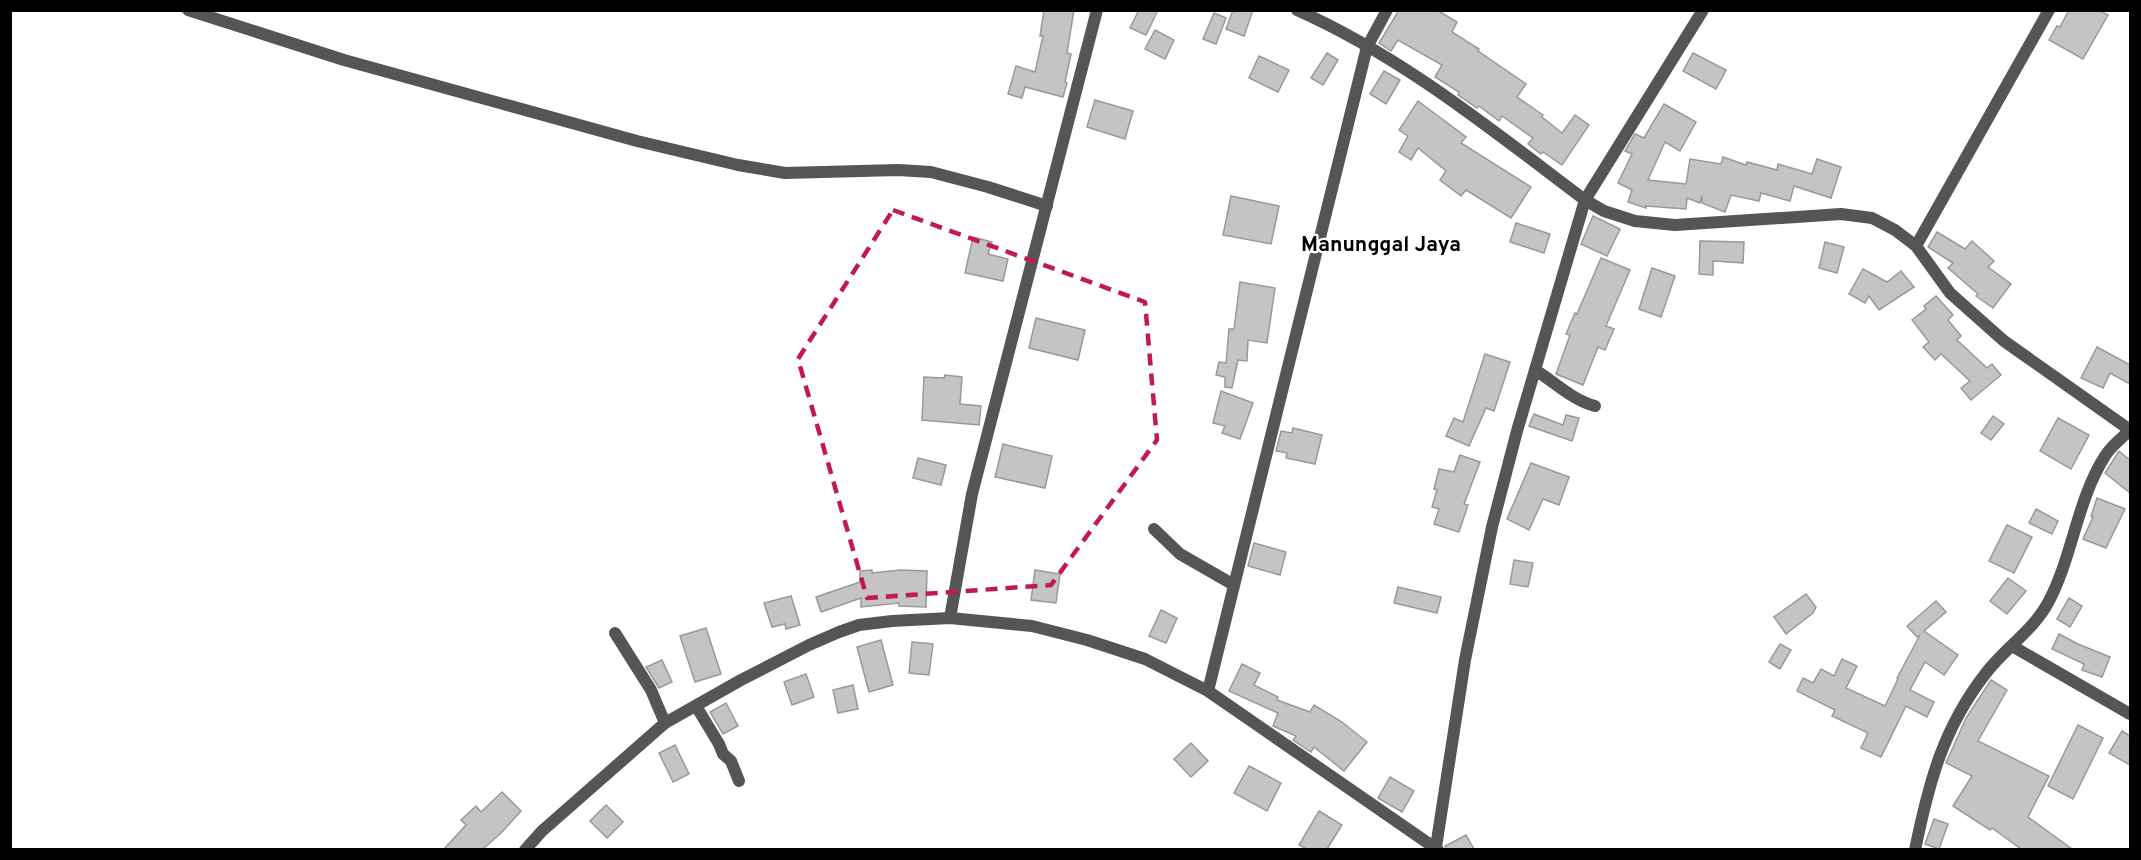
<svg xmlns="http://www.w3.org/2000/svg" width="2141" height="860" font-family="Overpass,sans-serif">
  <rect width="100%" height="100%" fill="#fff"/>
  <g fill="#c4c4c4" stroke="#999" stroke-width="1.5">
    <polygon points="1044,10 1074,10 1067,53 1071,54 1065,82 1067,83 1063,97 1025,87 1022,98 1008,94 1016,66 1035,72 1043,36 1040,36"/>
    <polygon points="1139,10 1158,10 1146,35 1130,28"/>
    <polygon points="1233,10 1253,10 1244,36 1226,29"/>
    <polygon points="1399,10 1437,10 1457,22 1452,32 1479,49 1478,51 1526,84 1517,97 1543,115 1542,117 1562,133 1575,115 1589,125 1562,165 1543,152 1541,154 1528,144 1533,138 1502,116 1499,121 1479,106 1477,108 1458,95 1459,92 1435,77 1442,65 1398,40 1391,51 1379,43"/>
    <polygon points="2069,10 2099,10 2108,15 2083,59 2049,40 2057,26 2060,27"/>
    <polygon points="1214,13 1226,18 1216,44 1203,39"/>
    <polygon points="1155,30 1174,40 1165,59 1145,49"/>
    <polygon points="1327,53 1338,60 1323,85 1311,78"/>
    <polygon points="1693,53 1726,70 1716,89 1683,71"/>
    <polygon points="1259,56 1289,70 1278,92 1249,78"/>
    <polygon points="1384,71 1400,80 1386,104 1370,94"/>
    <polygon points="1095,100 1133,111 1125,139 1087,127"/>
    <polygon points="1418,101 1466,137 1461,143 1531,187 1511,218 1466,190 1461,196 1440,180 1446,171 1418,148 1411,160 1399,152 1408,136 1399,130"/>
    <polygon points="1664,104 1696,122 1680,151 1665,142 1648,180 1686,184 1690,159 1721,164 1723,157 1746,165 1747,162 1777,170 1778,164 1812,174 1817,159 1841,167 1831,198 1794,186 1790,201 1761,193 1759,201 1731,195 1725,212 1702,203 1702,196 1700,203 1687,198 1686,209 1646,206 1646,208 1628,202 1632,190 1618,183 1632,154 1625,151 1635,134 1644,138"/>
    <polygon points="1231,196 1279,206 1271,244 1223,235"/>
    <polygon points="1593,216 1620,229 1607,256 1581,244"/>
    <polygon points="1516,223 1550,234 1544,253 1510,242"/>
    <polygon points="1937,232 1965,249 1972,241 1994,261 1988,267 2011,284 1993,308 1976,296 1978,294 1948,268 1953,263 1928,247"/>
    <polygon points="973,237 992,242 988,254 1008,259 1003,281 965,273"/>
    <polygon points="1700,241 1744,242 1743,263 1713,261 1713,275 1699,274"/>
    <polygon points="1825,242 1844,247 1837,273 1819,268"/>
    <polygon points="1601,258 1630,270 1606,326 1614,329 1605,350 1598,347 1583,385 1556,374 1570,335 1566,334 1575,313 1577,314"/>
    <polygon points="1652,268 1675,276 1661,317 1639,309"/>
    <polygon points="1863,269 1887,282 1901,271 1914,287 1879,310 1869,296 1865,303 1849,294"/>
    <polygon points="1240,282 1275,288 1267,343 1248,340 1247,361 1238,360 1232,388 1225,387 1225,377 1216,375 1219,362 1226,363 1229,329 1234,329"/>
    <polygon points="1936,296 1953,315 1948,320 1961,336 1957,340 1987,368 1992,364 2001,375 1971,400 1961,388 1970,381 1941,354 1935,360 1923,347 1929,342 1912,320 1926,309 1924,306"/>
    <polygon points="1036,318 1085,330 1078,360 1029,348"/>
    <polygon points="2097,347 2130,365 2130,384 2110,373 2103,388 2081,378"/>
    <polygon points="1485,354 1510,362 1494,411 1486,408 1469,446 1446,436 1454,418 1463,422"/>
    <polygon points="945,375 962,377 960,404 981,406 979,425 922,420 924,377 944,378"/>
    <polygon points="1221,391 1253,403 1240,439 1222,433 1225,426 1213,423"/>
    <polygon points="1534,414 1563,425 1566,415 1579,418 1572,441 1529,426"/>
    <polygon points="1993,416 2004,424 1991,440 1981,433"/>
    <polygon points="2058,418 2089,435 2071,469 2040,451"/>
    <polygon points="1293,428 1322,435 1315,464 1286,458 1287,453 1276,451 1281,431 1292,433"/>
    <polygon points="1003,444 1052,456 1045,488 995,477"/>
    <polygon points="2119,451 2130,460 2130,493 2105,473"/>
    <polygon points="1460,455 1480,462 1464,504 1468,505 1459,532 1434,524 1439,509 1432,507 1437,490 1434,489 1439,469 1454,472"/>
    <polygon points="918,458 946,465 941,485 913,478"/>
    <polygon points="1531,463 1569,477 1559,505 1543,499 1529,530 1507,519"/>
    <polygon points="2097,498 2125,509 2106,548 2083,539 2093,517 2091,516"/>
    <polygon points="2036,509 2058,521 2052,534 2029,523"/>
    <polygon points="2007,525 2032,537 2014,573 1989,561"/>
    <polygon points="1254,543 1286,552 1280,575 1248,566"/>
    <polygon points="1514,560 1533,563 1528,587 1510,584"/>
    <polygon points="872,570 872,573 900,570 927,571 926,607 899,606 899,603 861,607 861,598 821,612 816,597 860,582 860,571"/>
    <polygon points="1035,570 1060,574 1056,603 1031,600"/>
    <polygon points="2008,578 2026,591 2007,614 1990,601"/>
    <polygon points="1398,587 1441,597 1437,613 1394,603"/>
    <polygon points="1806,594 1816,607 1813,613 1786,634 1774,617"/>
    <polygon points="791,596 800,625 786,629 785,624 772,627 764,603"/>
    <polygon points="2069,598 2082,606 2070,627 2057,619"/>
    <polygon points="1936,601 1946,612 1924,631 1958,655 1944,675 1925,662 1910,690 1934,702 1927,717 1906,706 1881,757 1861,748 1868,733 1832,716 1835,710 1797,691 1803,678 1813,683 1821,669 1834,676 1842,659 1857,666 1846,688 1885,706 1898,679 1897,678 1920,635 1917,637 1907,626"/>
    <polygon points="1161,610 1177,618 1166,643 1149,636"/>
    <polygon points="706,628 721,674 695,682 680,636"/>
    <polygon points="2059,634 2078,644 2110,657 2102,677 2082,670 2084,664 2052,649"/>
    <polygon points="881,640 893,685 869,692 857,647"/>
    <polygon points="912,642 933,644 929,675 909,673"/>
    <polygon points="1780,644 1791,650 1780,669 1769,662"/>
    <polygon points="662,660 672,682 659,688 646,667"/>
    <polygon points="1242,664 1260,673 1254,685 1278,697 1277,700 1310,712 1314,705 1342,722 1367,742 1344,771 1314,747 1311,752 1293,740 1296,736 1273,726 1278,713 1229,691"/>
    <polygon points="806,674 814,697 792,705 784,682"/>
    <polygon points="1991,680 2007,690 1978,741 2049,776 2028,817 2072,849 2021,849 1992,828 1990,830 1953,806 1972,776 1946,763 1966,718"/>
    <polygon points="853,685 858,709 838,713 833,690"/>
    <polygon points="726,703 738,726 723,734 710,712"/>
    <polygon points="2078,725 2103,738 2073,799 2048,786"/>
    <polygon points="2122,731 2130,736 2130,765 2109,753"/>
    <polygon points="1191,743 1208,761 1191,777 1174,759"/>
    <polygon points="675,745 689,774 673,782 659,753"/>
    <polygon points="1249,766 1281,783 1267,811 1234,793"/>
    <polygon points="1390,777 1414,791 1402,812 1378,798"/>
    <polygon points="502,792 521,811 501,833 483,849 444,849 466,825 461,820 476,806 481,812"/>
    <polygon points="606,805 623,822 607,838 590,821"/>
    <polygon points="1319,811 1342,825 1327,849 1307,849 1299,845"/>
    <polygon points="1934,819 1948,824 1939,849 1925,844"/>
    <polygon points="1466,835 1474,849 1446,849 1445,846"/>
  </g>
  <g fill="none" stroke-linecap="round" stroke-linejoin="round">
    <g stroke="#555" stroke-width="12">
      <polyline points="188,10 344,60 637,141 738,165 785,173 898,170 931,172 988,187 1047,206"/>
      <path d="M1297,10C1403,57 1493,131 1585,200L1604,211L1635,221L1675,225L1841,214L1872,218L1895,230L1916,246L1950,293L2004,341L2130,430"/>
      <polyline points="1916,246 2049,10"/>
      <path d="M1535,370C1555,382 1572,400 1595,406"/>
      <polyline points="1154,529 1180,554 1234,585"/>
      <polyline points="950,618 972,494 1097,10"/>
      <polyline points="615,633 651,690 665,723"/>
      <polyline points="2012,646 2130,714"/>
      <polyline points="1208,691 1367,47 1387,10"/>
      <polyline points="696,706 719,744 723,754 731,761 739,781"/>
      <polyline points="1436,847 1465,660 1492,527 1517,431 1585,200 1703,10"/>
      <polyline points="525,850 542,831 665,723 741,680 809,645 839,632 859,625 892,621 950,618 1032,626 1087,640 1145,659 1208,691 1438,850"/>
      <path d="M1915,850C1929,782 1943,728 1986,673C2005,648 2034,630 2049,601C2073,555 2077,500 2105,456C2111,446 2122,438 2130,430"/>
    </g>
  </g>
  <path fill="none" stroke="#c2185b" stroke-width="4.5" stroke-dasharray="12 8" stroke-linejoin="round" d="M893,210L1145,302L1157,440L1051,585L867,598L798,359Z"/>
  <g text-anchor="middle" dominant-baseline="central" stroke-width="4.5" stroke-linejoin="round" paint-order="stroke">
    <g font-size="21" font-weight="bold" fill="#000" stroke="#fff">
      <text x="1381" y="245">Manunggal Jaya</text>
    </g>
  </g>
  <rect width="2141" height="860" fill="none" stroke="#000000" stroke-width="24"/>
</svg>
